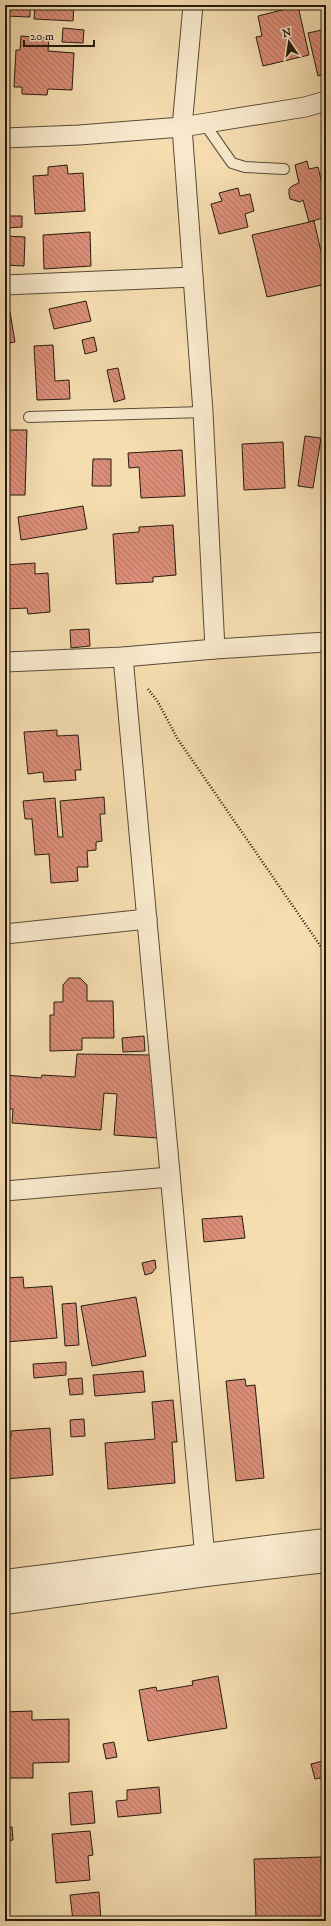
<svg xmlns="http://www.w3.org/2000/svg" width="331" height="1926" font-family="'IM FELL DW Pica',serif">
  <defs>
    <pattern id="building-back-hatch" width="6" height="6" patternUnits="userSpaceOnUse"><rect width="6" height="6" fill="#db8e79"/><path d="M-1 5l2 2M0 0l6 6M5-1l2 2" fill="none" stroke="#b17362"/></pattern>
  </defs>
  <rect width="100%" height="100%" fill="#f5ddb0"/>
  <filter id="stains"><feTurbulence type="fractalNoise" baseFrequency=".005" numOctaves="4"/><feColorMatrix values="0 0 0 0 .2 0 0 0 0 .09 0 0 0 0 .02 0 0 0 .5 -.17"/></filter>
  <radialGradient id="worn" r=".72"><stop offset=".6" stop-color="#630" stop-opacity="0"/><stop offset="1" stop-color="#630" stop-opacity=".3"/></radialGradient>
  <g fill="url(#building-back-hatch)" stroke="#251b0f">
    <polygon points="5,5 30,5 30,17 5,16"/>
    <polygon points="35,5 74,5 73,21 34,19"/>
    <polygon points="215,5 257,5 214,9"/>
    <polygon points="298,6 309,55 263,66 256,37 262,36 258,16"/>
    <polygon points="63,28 84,30 83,43 62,42"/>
    <polygon points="326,29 326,74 318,76 308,33"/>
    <polygon points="21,36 49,38 48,51 74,53 72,90 48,89 47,95 22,94 22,87 14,87 16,50 20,50"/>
    <polygon points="307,161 309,169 318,167 326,200 326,217 309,222 303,200 300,202 290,199 289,194 289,189 292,186 299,183 295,165"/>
    <polygon points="67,165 68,174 83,173 85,211 35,214 33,176 48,175 48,167"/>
    <polygon points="5,170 7,202 5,203"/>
    <polygon points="238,188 240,196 250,194 254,211 245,214 248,227 219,234 211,204 222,201 219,193"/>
    <polygon points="5,216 22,216 22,227 5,228"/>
    <polygon points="314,221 326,273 326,284 267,297 252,235"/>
    <polygon points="90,232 91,266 44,269 43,235"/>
    <polygon points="5,236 25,237 24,266 5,265"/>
    <polygon points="86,301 91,321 54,329 49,309"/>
    <polygon points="9,306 15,342 5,344 5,307"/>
    <polygon points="94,337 97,351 85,354 82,340"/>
    <polygon points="53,345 55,381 69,380 70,399 37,400 34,346"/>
    <polygon points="118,368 125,399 114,402 107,370"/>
    <polygon points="5,430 27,430 25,495 5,495"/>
    <polygon points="305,436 321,438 313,488 298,486"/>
    <polygon points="283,442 285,488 244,490 242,444"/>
    <polygon points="182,450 185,496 141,498 139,467 129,468 128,453"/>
    <polygon points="93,459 111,459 111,486 92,486"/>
    <polygon points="83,506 87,529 21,540 18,517"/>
    <polygon points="173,525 176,575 153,577 153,582 116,584 113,534 139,532 139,527"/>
    <polygon points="35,563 35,574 48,573 50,612 28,614 27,608 5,609 5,565"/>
    <polygon points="89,629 90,646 71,648 70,630"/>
    <polygon points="57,730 57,736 78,735 81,770 75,770 76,780 44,782 43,772 28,774 24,732"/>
    <polygon points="104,797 105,814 100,814 102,841 96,842 96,850 87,851 88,867 77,867 78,881 51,883 49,854 35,855 32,819 25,819 23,801 55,798 58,837 63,837 60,801"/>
    <polygon points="69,978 80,978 87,985 87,1001 113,1001 114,1038 82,1038 82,1050 50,1051 50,1015 54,1015 54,1002 63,1002 63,985"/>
    <polygon points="144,1036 145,1051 123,1052 122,1038"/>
    <polygon points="77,1054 151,1055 157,1138 114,1135 117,1094 104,1093 101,1130 12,1123 13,1109 5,1109 5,1075 41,1078 42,1075 75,1077"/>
    <polygon points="242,1216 245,1238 204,1242 202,1219"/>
    <polygon points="155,1260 156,1268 152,1273 145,1275 142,1263"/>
    <polygon points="23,1277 24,1288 52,1286 57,1338 5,1342 5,1278"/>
    <polygon points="136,1297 146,1356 92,1366 81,1306"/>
    <polygon points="76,1303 79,1345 65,1346 62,1304"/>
    <polygon points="66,1362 66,1375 34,1378 33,1364"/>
    <polygon points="143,1371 145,1392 95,1396 93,1375"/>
    <polygon points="82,1378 83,1394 70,1395 68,1379"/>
    <polygon points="245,1379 246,1386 255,1385 264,1478 236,1481 226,1381"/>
    <polygon points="173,1400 177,1442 172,1442 175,1483 108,1489 105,1443 155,1439 152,1402"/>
    <polygon points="84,1419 85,1436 71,1437 70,1420"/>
    <polygon points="50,1428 53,1475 5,1479 5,1438 11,1437 11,1431"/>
    <polygon points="218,1676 227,1728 148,1741 139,1690 156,1687 157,1691 193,1685 192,1681"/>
    <polygon points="32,1711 32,1720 69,1719 69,1762 33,1763 33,1778 5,1778 5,1712"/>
    <polygon points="114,1742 117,1757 106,1759 103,1744"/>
    <polygon points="323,1761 326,1777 315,1779 311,1764"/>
    <polygon points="159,1787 161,1813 118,1817 116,1801 127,1800 127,1790"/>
    <polygon points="92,1791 95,1823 71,1825 69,1793"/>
    <polygon points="5,1827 12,1827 13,1840 5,1841"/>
    <polygon points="90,1831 93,1855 88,1856 90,1880 56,1883 52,1834"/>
    <polygon points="321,1857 323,1917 256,1919 254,1859"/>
    <polygon points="99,1892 101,1921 73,1921 70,1895"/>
  </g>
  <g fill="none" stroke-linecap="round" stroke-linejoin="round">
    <g stroke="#594c37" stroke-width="12">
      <g id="service">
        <polyline points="204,123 232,163 245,167 284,169"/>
        <polyline points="29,417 203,412"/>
      </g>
    </g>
    <g stroke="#594c37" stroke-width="21">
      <g id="minor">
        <polyline points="193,5 182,127 203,412 215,649"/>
        <polyline points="5,138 79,135 182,127 305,107 326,101"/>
        <polyline points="5,285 193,277"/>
        <polyline points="123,657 206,1569"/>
        <polyline points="5,662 123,657 215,649 326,642"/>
        <polyline points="5,934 147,919"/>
        <polyline points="5,1191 170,1177"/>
      </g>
    </g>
    <g stroke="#594c37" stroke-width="24">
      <g id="tertiary">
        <path d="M5,1581C112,1568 219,1552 326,1540"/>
        <polyline points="5,1603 206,1575 326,1561"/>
      </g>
    </g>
    <polyline stroke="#251b0f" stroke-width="2.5" stroke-dasharray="1 2" stroke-linecap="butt" points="148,689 158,702 177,738 326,954"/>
    <use href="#service" stroke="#f8e9cc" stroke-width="10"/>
    <use href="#minor" stroke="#f8e9cc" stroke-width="19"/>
    <use href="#tertiary" stroke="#f8e9cc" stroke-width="22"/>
  </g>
  <rect width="331" height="1926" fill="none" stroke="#f5ddb0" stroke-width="20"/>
  <rect x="6" y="6" width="319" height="1914" fill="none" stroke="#251b0f" stroke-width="2"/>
  <rect x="10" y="10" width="311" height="1906" fill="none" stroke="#251b0f"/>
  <g transform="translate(289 42) rotate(347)" stroke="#f8e9cc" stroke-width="3" paint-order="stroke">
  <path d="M0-3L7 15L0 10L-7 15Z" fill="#251b0f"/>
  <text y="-6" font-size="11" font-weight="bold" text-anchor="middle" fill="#251b0f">N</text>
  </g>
  <path d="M24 40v6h70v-6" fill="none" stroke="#251b0f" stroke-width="2"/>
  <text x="30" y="40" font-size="12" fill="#251b0f" stroke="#f8e9cc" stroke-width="3" paint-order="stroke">20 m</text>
  <rect width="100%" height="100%" filter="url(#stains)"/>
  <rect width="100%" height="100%" fill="url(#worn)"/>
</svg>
